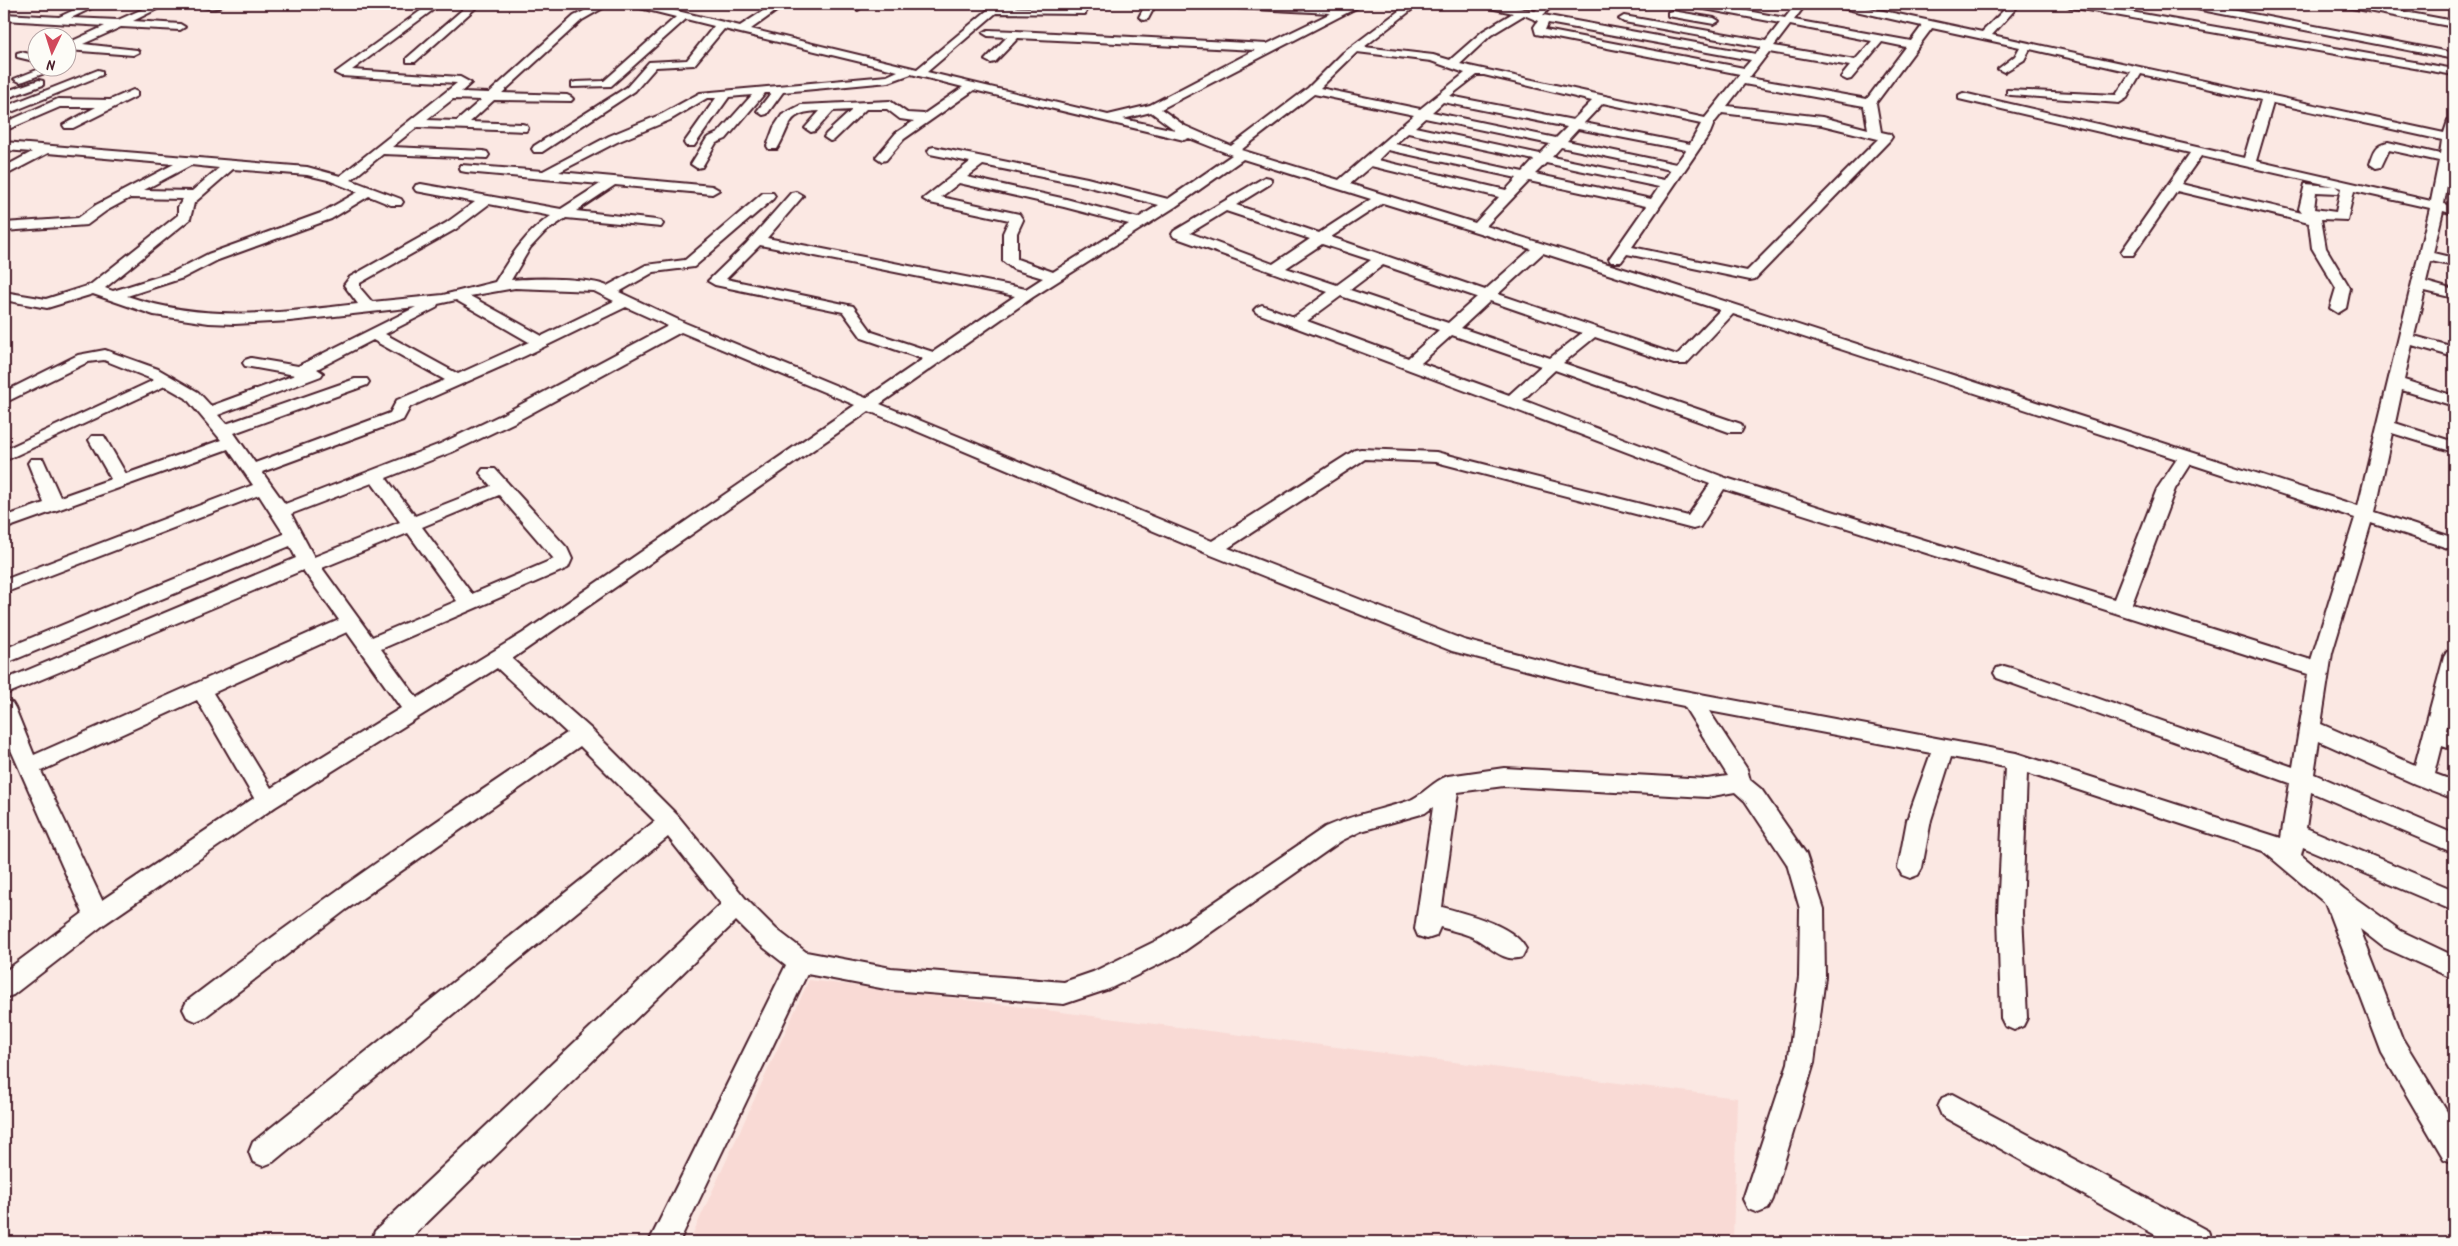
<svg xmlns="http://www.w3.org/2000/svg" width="2458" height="1246" font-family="Kalam,sans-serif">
  <rect width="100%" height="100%" fill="#fbe8e3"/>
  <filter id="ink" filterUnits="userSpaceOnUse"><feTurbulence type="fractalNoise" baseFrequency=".02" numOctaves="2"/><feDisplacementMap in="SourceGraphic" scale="10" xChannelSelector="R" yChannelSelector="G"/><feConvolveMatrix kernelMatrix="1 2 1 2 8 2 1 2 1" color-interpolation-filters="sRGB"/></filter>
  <g filter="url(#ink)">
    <polygon fill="#f9dad5" points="809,980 1737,1098 1733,1242 689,1242"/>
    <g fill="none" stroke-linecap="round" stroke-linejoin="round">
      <g stroke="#4a1f2b" stroke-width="4">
        <g id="street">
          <polygon points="87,4 100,4 71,18 118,20 154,4 167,4 133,21 180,24 185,27 180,30 121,27 83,44 137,50 139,52 133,55 68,50 68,43 105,26 4,20 4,14 59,17"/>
          <path d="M199,4H221L222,5C217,10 204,9 199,4Z"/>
          <path d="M430,4H441L352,70L460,77L471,83L461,92L489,93L574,16L598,4H610L582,20L502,93L567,95L571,97L573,99L571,101L494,100L470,122L522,124L526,125L528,128L526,131L417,127L392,147L483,151L487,152L489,155L487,158L383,154L351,180L401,199L403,202L401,205H391L369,196L331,219L218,260L183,278L127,296C205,323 278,313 358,304L344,285L350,277L446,223L475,202L416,191L414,188L416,185L421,184L561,209L600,184L466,172L461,171L460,168L461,165L543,171L609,136L662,114L700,93L887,76L898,71L724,29L694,65L656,67L635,91L542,152H534L532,149L534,146L627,87L649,62L687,60L714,26L686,19L611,86L572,87V83L576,82L604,81L676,17L632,6L631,4H648L740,26L774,4H786L751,29L917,69L995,4H1006L1004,7L1081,9L1086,12L1085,14L996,13L927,72L1108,115L1150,105L1255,50L1018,38L995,62L991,63L985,60L1007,37L988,36L983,33L988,30L1016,31L1267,44L1331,13L1218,7L1213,4H1268L1342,8L1351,4H1364L1161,109L1185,126L1231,146L1308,88L1343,53L1408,4H1419L1364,47L1433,55L1450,60L1483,31L1513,13L1481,6L1480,4H1500L1535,11L1543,4H1554L1543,15L1756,54L1761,47L1624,22L1619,19L1624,16L1766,41L1780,23L1694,7L1689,4H1709L1785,18L1796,4H1806L1794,20L1911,41L1922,26L1838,7L1833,4H1851L1982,32L2010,4H2020L1992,35L2444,133L2448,121L2454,117V144L2444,204L2454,206V214L2443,211L2433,253L2454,258V266L2431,261L2426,282L2454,290V298L2425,291L2414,336L2454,347V357L2412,345L2404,380L2454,396V406L2402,390L2395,423L2454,442V452L2392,433L2375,512L2454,538V550L2371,523L2332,653L2321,724L2415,765L2444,657L2447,652L2454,650V697L2446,730L2454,733V750L2442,746L2435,774L2454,781V799L2415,784L2319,741L2314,774L2454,834V853L2311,792L2306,828L2454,890V911L2303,847L2301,855L2344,890L2401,931L2454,956V979L2383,947L2360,929L2402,1038L2454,1123V1163L2444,1159L2382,1053L2325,903L2263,851L2027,773L2022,913L2027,1018L2023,1026L2014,1030L2005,1026L2001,1018L1998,913L2005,767L1951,757L1931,820L1922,868L1918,875L1910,878L1902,875L1898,868L1907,820L1931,753L1709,711L1747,769L1750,780L1761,789L1806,854L1824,909L1825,977L1814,1063L1773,1199L1768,1209L1758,1213L1748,1209L1743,1199L1788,1063L1799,977L1800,909L1787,864L1745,801L1735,792L1707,797L1504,786L1458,792L1442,907C1467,914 1514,925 1526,949L1522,957C1502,964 1488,943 1470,936C1460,932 1450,930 1440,927L1436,936L1427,939L1418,936L1415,929L1433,807L1425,813L1361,831L1341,841L1180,954L1109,989L1064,1004L891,990L807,974L679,1242H649L786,965L758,943L736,921L407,1242H371L375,1231L721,904L668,837L273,1162L263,1166L253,1162L249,1152L253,1142L655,821L580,746L347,909L205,1017L196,1021L187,1017L183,1009L187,1001C310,907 438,819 567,733L497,668L275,807L106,923L13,995L4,998V972L83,913L4,734V700L12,703L15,708L34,755L339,620L303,570L4,695V680L296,558L290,546L4,664V649L284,534L259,495L4,593V580L253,485L228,449L4,529V517L44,503L28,463L31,459H43L60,497L111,479L89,440L92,436H104L126,474L221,440L186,398L165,386L4,461V450L154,380L104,360L88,362L4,403V392L78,355L105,350L158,369L198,392L211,406L295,375L245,366L243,363L245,360L251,358L298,366L416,307L290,321L235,324L209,323L154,315L93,294L47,308L4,300V292L46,299L90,285L178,215V207L183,199L130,198L106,211L87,225L4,231V223L78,218L96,205L174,164L48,153L4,176V167L32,152L4,150V142L307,167L340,176L457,83L341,76L335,73ZM1524,15L1538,21L1534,27L1536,34L1740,74L1705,118L1460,64L1491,35ZM1548,23L1751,60L1744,68L1545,30ZM1790,25L1872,41L1855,60L1774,46ZM1932,28L2020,47L2015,56L1998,69L2004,72L2024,60L2030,49L2131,72L2116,95L2007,90V94L2011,95L2119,103L2127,98L2141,74L2261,100L2244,158L1963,93L1959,95V99L2190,153L2121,252L2123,255H2133L2177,191L2309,223L2312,248L2336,288L2330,308L2338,313L2346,308L2350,288L2326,248L2321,219L2347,220L2354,191L2430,208L2358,506L1656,279L1486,226L1529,181L1646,206L1609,259L1611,262H1621L1627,254L1750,280L1755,279L1890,140L1892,137L1890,134L1881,132L1876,103ZM1882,42L1906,47L1867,99L1749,78L1769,52L1850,66L1841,77L1847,80L1851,79ZM1357,52L1431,61L1465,73L1420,109L1320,88ZM911,74L963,87L924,114L907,113L890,101L801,105L782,115L774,127L767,146L769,149H777C792,125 785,112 820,111L805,128L811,132L815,131L833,111L852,110L826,134L824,137L830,141L834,140L866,109H887L900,119L914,121L896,133L876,157L882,161L886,160L904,139L974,90L1184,140L1189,138L1232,155L1168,199L1087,178L934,147L930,148L928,151L930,154L970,162L923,199L930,203L1009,220L1003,233V261L1013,269L1043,278L1026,289L767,238L803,196L796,192L791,193L746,244L708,281L715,285L843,312L862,338L923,359L866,398L685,323L619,292L654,272L694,267L773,199L775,196L773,193H763L685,260L646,265L607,286C588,277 532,278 511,280L530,248L545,232L566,218L661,227L663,224L661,221L656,220L576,211L615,185L712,194L719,190L712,186L559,172L617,142L670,120L707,98H716L684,143L686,146H694L729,97L752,95L718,133L707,138L691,164L697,168L702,167L716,143L726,139L765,93H771L757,111L763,115L767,114L783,92L889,82ZM1477,75H1484L1592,101L1573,120L1450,96ZM1744,84L1864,106L1868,129L1822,117L1727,106ZM1314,94L1414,115L1339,180L1241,150ZM453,99L481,100L457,121L426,120ZM1443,102L1567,127L1556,138L1432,112ZM1603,103L1701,124L1690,144L1584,123ZM2273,103L2442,140L2440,154L2388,142C2375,145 2374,152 2370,164L2376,168L2381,167L2389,150L2439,161L2431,201L2256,161ZM1151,112L1175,130L1123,119ZM1722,113L1822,125L1878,139L1747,271L1632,247L1710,133L1714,123ZM1425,118L1550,144L1540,154L1415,127ZM1578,129L1686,150L1676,164L1567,141ZM1408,133L1534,160L1523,172L1395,144ZM1561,147L1671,170L1664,180L1552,157ZM1388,150L1517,178L1506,190L1378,160ZM2201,156L2333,186L2305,184L2299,209L2302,213L2181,184ZM1243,159L1371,199L1319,233L1236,205L1270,184L1272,181L1270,178L1265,177L1174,231L1172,234L1174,237L1328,292L1294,317L1262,305L1257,307L1254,310L1257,313L1506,406L1710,484L1688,516L1436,452L1361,449L1355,450L1212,541L880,404L1033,297L1175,207ZM1546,163L1659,187L1651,199L1535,174ZM191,165L219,168L192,191L144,190ZM983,165L1086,186L1159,205L1138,218L1066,199L967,177ZM1371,166L1499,197L1475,223L1350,184ZM233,169L307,175L328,180L358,192L321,213L208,254L173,272L113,291L105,288L190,219L194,203ZM959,183L1064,207L1129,224L1053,272L1017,259V233L1023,220L1019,214L941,197ZM2335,186L2341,188L2336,212L2314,209L2316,192L2338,193L2340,190ZM1383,203L1531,249L1485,290L1331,237ZM489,204L551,216C525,233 511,256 495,282L443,295L372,302L360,288V283L456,229ZM1226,211L1310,239L1273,264L1190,233ZM1322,244L1371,260L1337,285L1286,268ZM760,245L1015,296L933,352L872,332L853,306L726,279ZM1543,253L1720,310L1677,355L1498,294ZM1383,265L1477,297L1448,323L1350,290ZM515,288L594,291L614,301L542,336L470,296ZM1341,296L1439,330L1408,358L1307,321ZM456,300L529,342L458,374L385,334L436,308L438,304ZM1490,301L1582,333L1550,358L1461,328ZM626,307L668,326L503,414L440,444L285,504L262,472L403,420L410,407L525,356ZM1733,314L2177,459L2157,489L2114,599L1726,478L1523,400L1555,370L1729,432H1741L1743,428L1741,424L1563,363L1595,337L1674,364H1686ZM681,332L855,405L523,633L417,698L381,649L568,568L572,559L567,548L495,469H483L480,473L491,486L415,516L386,478L452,452L515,422ZM1452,335L1541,366L1509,395L1421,363ZM373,340L445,380L397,400L390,413L255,463L234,433L367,385L369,382L367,379H355L226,424L218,415L321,376L323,373L317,369ZM869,411L1206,553L1452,651L1599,689L1684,706L1728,776L1707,779L1504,768L1448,776C1433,781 1422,796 1408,801C1380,810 1352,815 1325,827L1162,938L1093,972L1064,982L891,968L806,952L776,929L745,898L678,816L590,728L512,659ZM1365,459L1436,462L1693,529L1700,527L1724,489L2308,674L2293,767L2011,668L2004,666L1997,668L1994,673L1997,678L2290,783L2281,838L2016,753L1599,675L1464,640L1228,548ZM2191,464L2355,518L2311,660L2132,604L2175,489ZM372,483L400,522L314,557L291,514ZM499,495L554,559L472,594L422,527ZM408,533L457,601L372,637L322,568ZM347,632L401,708L271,788L213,693ZM197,700L254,798L102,900L41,771Z"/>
          <polygon points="469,4 480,4 415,62 407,62 407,58"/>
          <polygon points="855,4 866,4 858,10 853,7"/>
          <polygon points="1146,4 1156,4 1148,19 1144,20 1139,17"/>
          <polygon points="2065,4 2086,4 2454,69 2454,75 2070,7"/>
          <polygon points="2181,4 2201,4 2454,53 2454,59 2186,7"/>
          <polygon points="2341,4 2361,4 2454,21 2454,27 2346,7"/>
          <polygon points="1672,11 1714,18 1719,21 1714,24 1668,16 1668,12"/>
          <polygon points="21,52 38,56 38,62 17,57 17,53"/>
          <polygon points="42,68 58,68 24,81 20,82 14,79"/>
          <polygon points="98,70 102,71 102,75 4,115 4,107"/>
          <polygon points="39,80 43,81 43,85 4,99 4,92"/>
          <polygon points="133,90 137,92 137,96 73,128 65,128 63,125 96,107 60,107 4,131 4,123 58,99 110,100"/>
          <polygon points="1952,1094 2208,1231 2212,1242 2168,1242 1942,1116 1938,1107 1942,1098"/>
        </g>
      </g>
      <use href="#street" fill="#fdfcf7" fill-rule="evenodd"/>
    </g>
  </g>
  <rect width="2458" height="1246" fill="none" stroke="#fdfcf7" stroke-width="20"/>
  <rect x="10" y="10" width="2438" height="1226" fill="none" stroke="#4a1f2b" stroke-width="2" filter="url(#ink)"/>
  <g transform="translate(52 52) rotate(184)"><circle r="24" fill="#fdfcf7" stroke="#b5a4a5"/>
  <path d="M0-4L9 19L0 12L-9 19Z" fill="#d1495b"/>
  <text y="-8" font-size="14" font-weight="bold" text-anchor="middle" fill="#4a1f2b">N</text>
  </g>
</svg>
